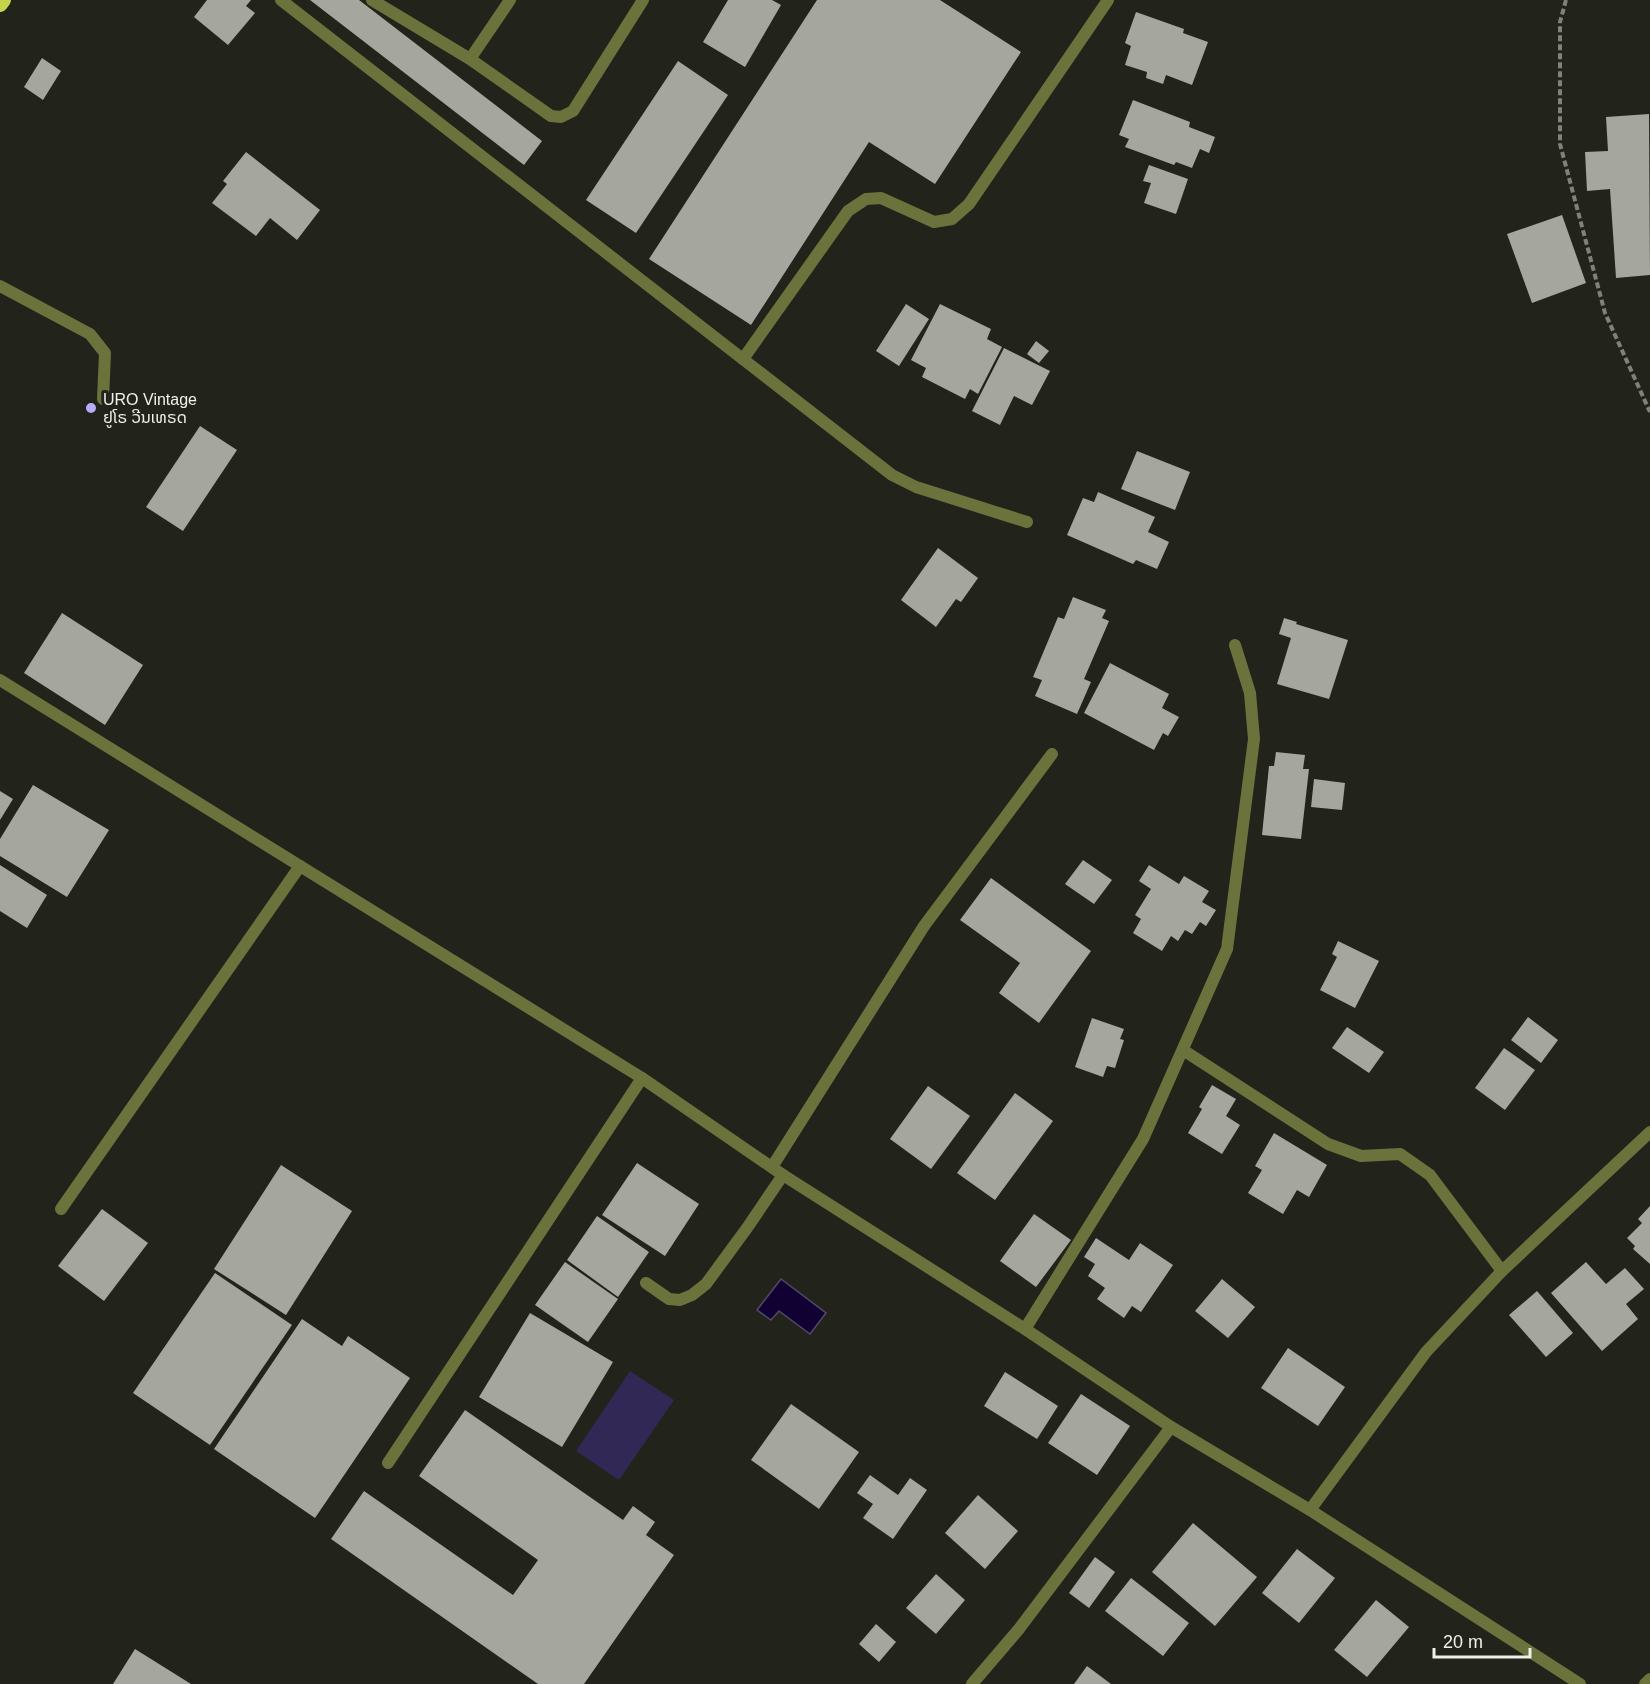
<svg xmlns="http://www.w3.org/2000/svg" width="1650" height="1684" font-family="Arial,'Noto Sans Lao',sans-serif">
  <rect width="100%" height="100%" fill="#22231b"/>
  <polygon fill="#312856" points="630,1371 674,1400 619,1480 576,1451"/>
  <polygon fill="#110133" stroke="#54496a" stroke-width="1.5" points="781,1279 826,1313 810,1334 779,1311 771,1320 757,1310"/>
  <g fill="#a5a69d">
    <polygon points="207,0 251,0 246,6 255,13 228,45 194,17"/>
    <polygon points="310,0 359,0 542,141 524,165"/>
    <polygon points="728,0 772,0 781,5 745,67 703,42"/>
    <polygon points="817,0 940,0 1021,52 935,184 869,142 751,325 649,259"/>
    <polygon points="1136,12 1184,29 1183,33 1208,42 1192,85 1166,75 1163,84 1146,78 1147,72 1125,65 1131,46 1125,43"/>
    <polygon points="42,58 61,71 43,100 24,87"/>
    <polygon points="678,61 728,95 636,233 586,200"/>
    <polygon points="1133,100 1190,122 1189,127 1215,137 1209,153 1200,149 1192,168 1176,162 1174,165 1125,147 1129,139 1119,135"/>
    <polygon points="1649,114 1650,275 1616,278 1610,189 1587,191 1585,152 1608,151 1606,117"/>
    <polygon points="246,152 320,210 297,240 270,218 256,236 212,203 227,184 223,181"/>
    <polygon points="1149,165 1188,179 1176,214 1144,203 1151,183 1143,181"/>
    <polygon points="1562,215 1586,283 1532,303 1507,234"/>
    <polygon points="906,304 929,319 899,366 876,351"/>
    <polygon points="940,304 991,329 987,339 1002,347 978,394 970,389 965,399 922,377 926,368 911,360"/>
    <polygon points="1036,341 1049,351 1039,363 1027,354"/>
    <polygon points="1004,348 1050,371 1032,405 1014,396 1000,425 972,411"/>
    <polygon points="200,426 237,450 183,531 146,507"/>
    <polygon points="1137,451 1190,472 1175,510 1121,489"/>
    <polygon points="1098,492 1155,517 1148,532 1169,542 1157,569 1136,560 1133,564 1067,535 1083,498 1094,502"/>
    <polygon points="938,548 978,578 961,602 956,599 936,627 901,600"/>
    <polygon points="1073,597 1106,610 1102,618 1109,621 1084,679 1091,682 1077,714 1035,696 1042,680 1033,677 1058,617 1064,619"/>
    <polygon points="62,613 143,665 105,725 24,673"/>
    <polygon points="1284,618 1297,622 1296,624 1348,640 1329,699 1277,684 1291,638 1279,634"/>
    <polygon points="1110,663 1169,694 1162,708 1179,717 1168,736 1163,733 1154,750 1084,713"/>
    <polygon points="1276,752 1305,755 1303,769 1309,769 1301,839 1262,835 1269,766 1274,766"/>
    <polygon points="1314,779 1345,783 1342,810 1311,807"/>
    <polygon points="33,785 109,830 67,897 0,856 0,839"/>
    <polygon points="0,791 13,799 0,820"/>
    <polygon points="1083,860 1112,880 1094,904 1065,884"/>
    <polygon points="0,865 47,895 27,928 0,911"/>
    <polygon points="1149,865 1179,884 1184,876 1209,891 1202,902 1216,910 1206,926 1200,922 1192,934 1185,930 1178,941 1171,936 1162,951 1133,933 1141,919 1135,915 1151,889 1139,881"/>
    <polygon points="991,878 1091,951 1039,1023 999,993 1020,963 960,920"/>
    <polygon points="1338,941 1379,961 1355,1008 1320,990 1337,957 1332,954"/>
    <polygon points="1528,1017 1558,1040 1541,1063 1511,1040"/>
    <polygon points="1092,1018 1124,1029 1120,1039 1124,1040 1115,1068 1107,1066 1103,1077 1075,1067"/>
    <polygon points="1347,1027 1384,1052 1369,1073 1332,1048"/>
    <polygon points="1504,1048 1535,1070 1505,1110 1475,1088"/>
    <polygon points="1212,1085 1236,1099 1226,1116 1240,1125 1222,1154 1188,1133 1202,1109 1199,1107"/>
    <polygon points="928,1086 970,1116 931,1169 890,1139"/>
    <polygon points="1015,1093 1053,1121 995,1200 957,1173"/>
    <polygon points="1274,1133 1327,1165 1309,1197 1297,1190 1283,1214 1248,1193 1262,1170 1255,1166"/>
    <polygon points="637,1163 699,1204 665,1256 602,1215"/>
    <polygon points="281,1165 352,1211 286,1315 214,1269"/>
    <polygon points="1650,1206 1650,1264 1633,1249 1635,1246 1627,1238 1642,1223 1638,1219"/>
    <polygon points="102,1209 148,1243 104,1301 58,1266"/>
    <polygon points="1034,1214 1071,1240 1036,1287 1000,1261"/>
    <polygon points="597,1216 649,1252 618,1297 567,1260"/>
    <polygon points="1096,1238 1129,1260 1140,1243 1173,1265 1141,1312 1132,1306 1124,1318 1097,1299 1105,1288 1088,1276 1095,1264 1084,1257"/>
    <polygon points="565,1262 618,1299 588,1342 535,1305"/>
    <polygon points="1586,1262 1606,1284 1625,1268 1644,1289 1626,1304 1638,1319 1602,1351 1551,1293"/>
    <polygon points="215,1273 292,1325 210,1445 133,1393"/>
    <polygon points="1222,1279 1255,1307 1228,1338 1195,1311"/>
    <polygon points="1537,1291 1573,1333 1546,1357 1509,1315"/>
    <polygon points="530,1313 613,1362 562,1447 479,1397"/>
    <polygon points="302,1319 342,1346 348,1336 410,1378 315,1518 214,1449"/>
    <polygon points="1288,1348 1345,1387 1318,1426 1261,1388"/>
    <polygon points="1005,1372 1058,1406 1037,1439 984,1406"/>
    <polygon points="1081,1394 1130,1426 1097,1475 1048,1443"/>
    <polygon points="791,1404 859,1452 819,1509 751,1460"/>
    <polygon points="465,1410 623,1520 633,1506 655,1522 646,1535 674,1555 584,1684 538,1684 331,1539 364,1491 513,1595 538,1560 419,1476"/>
    <polygon points="870,1475 898,1495 910,1478 927,1490 893,1539 863,1518 873,1504 857,1493"/>
    <polygon points="978,1495 1018,1531 985,1569 945,1533"/>
    <polygon points="1193,1523 1257,1577 1215,1626 1152,1572"/>
    <polygon points="1297,1549 1335,1578 1299,1623 1262,1593"/>
    <polygon points="1095,1557 1115,1572 1089,1608 1069,1593"/>
    <polygon points="936,1574 965,1600 936,1634 906,1608"/>
    <polygon points="1131,1578 1189,1623 1163,1656 1105,1611"/>
    <polygon points="1376,1600 1409,1627 1367,1677 1334,1650"/>
    <polygon points="876,1624 896,1642 879,1662 859,1644"/>
    <polygon points="135,1649 191,1684 113,1684"/>
    <polygon points="1087,1666 1111,1684 1074,1684"/>
  </g>
  <g fill="none" stroke-linecap="round" stroke-linejoin="round">
    <polyline stroke="#80817a" stroke-width="4" stroke-dasharray="6 3" stroke-linecap="butt" points="1566,0 1560,22 1560,144 1605,313 1650,412"/>
    <g stroke="#6b723b" stroke-width="12">
      <polyline points="372,0 470,59 551,116 561,117 573,111 643,0"/>
      <polyline points="470,59 510,0"/>
      <polyline points="0,286 90,334 105,353 103,399"/>
      <polyline points="743,359 848,211 866,199 881,198 934,222 952,219 969,204 1108,0"/>
      <polyline points="772,1167 924,926 1052,754"/>
      <polyline points="61,1209 300,866"/>
      <polyline points="646,1283 669,1299 680,1300 692,1295 706,1284 747,1228 783,1175"/>
      <polyline points="388,1463 642,1078"/>
      <polyline points="1645,1684 1650,1679"/>
    </g>
    <g stroke="#6b723b" stroke-width="12">
      <polyline points="281,0 892,475 916,487 1027,522"/>
      <polyline points="0,680 642,1078 783,1175 1025,1329 1171,1427 1310,1510 1580,1684"/>
      <polyline points="1183,1050 1328,1144 1361,1156 1400,1154 1430,1175 1502,1271"/>
      <polyline points="1025,1329 1143,1139 1227,949 1254,739 1250,693 1235,645"/>
      <polyline points="1310,1510 1426,1352 1502,1271 1650,1132"/>
      <polyline points="972,1684 1019,1629 1171,1427"/>
    </g>
    <polyline stroke="#c5d448" stroke-width="16" points="0,4 3,0"/>
  </g>
  <circle fill="#b6acf8" stroke="#22231b" stroke-width="2" cx="91" cy="408" r="6"/>
  <g text-anchor="middle" dominant-baseline="central" stroke-width="6" stroke-linejoin="round" paint-order="stroke">
    <g font-size="16" fill="#eff0eb" stroke="#22231b" text-anchor="start">
      <text x="103" y="399">URO Vintage<tspan x="103" dy="18">ຢູໂຣ ວີນເທຣດ</tspan></text>
    </g>
  </g>
  <path d="M1434 1648v9h96v-9" fill="none" stroke="#eff0eb" stroke-width="3"/>
  <text x="1443" y="1648" font-size="18" fill="#eff0eb" stroke="#22231b" stroke-width="4.5" paint-order="stroke">20 m</text>
</svg>
